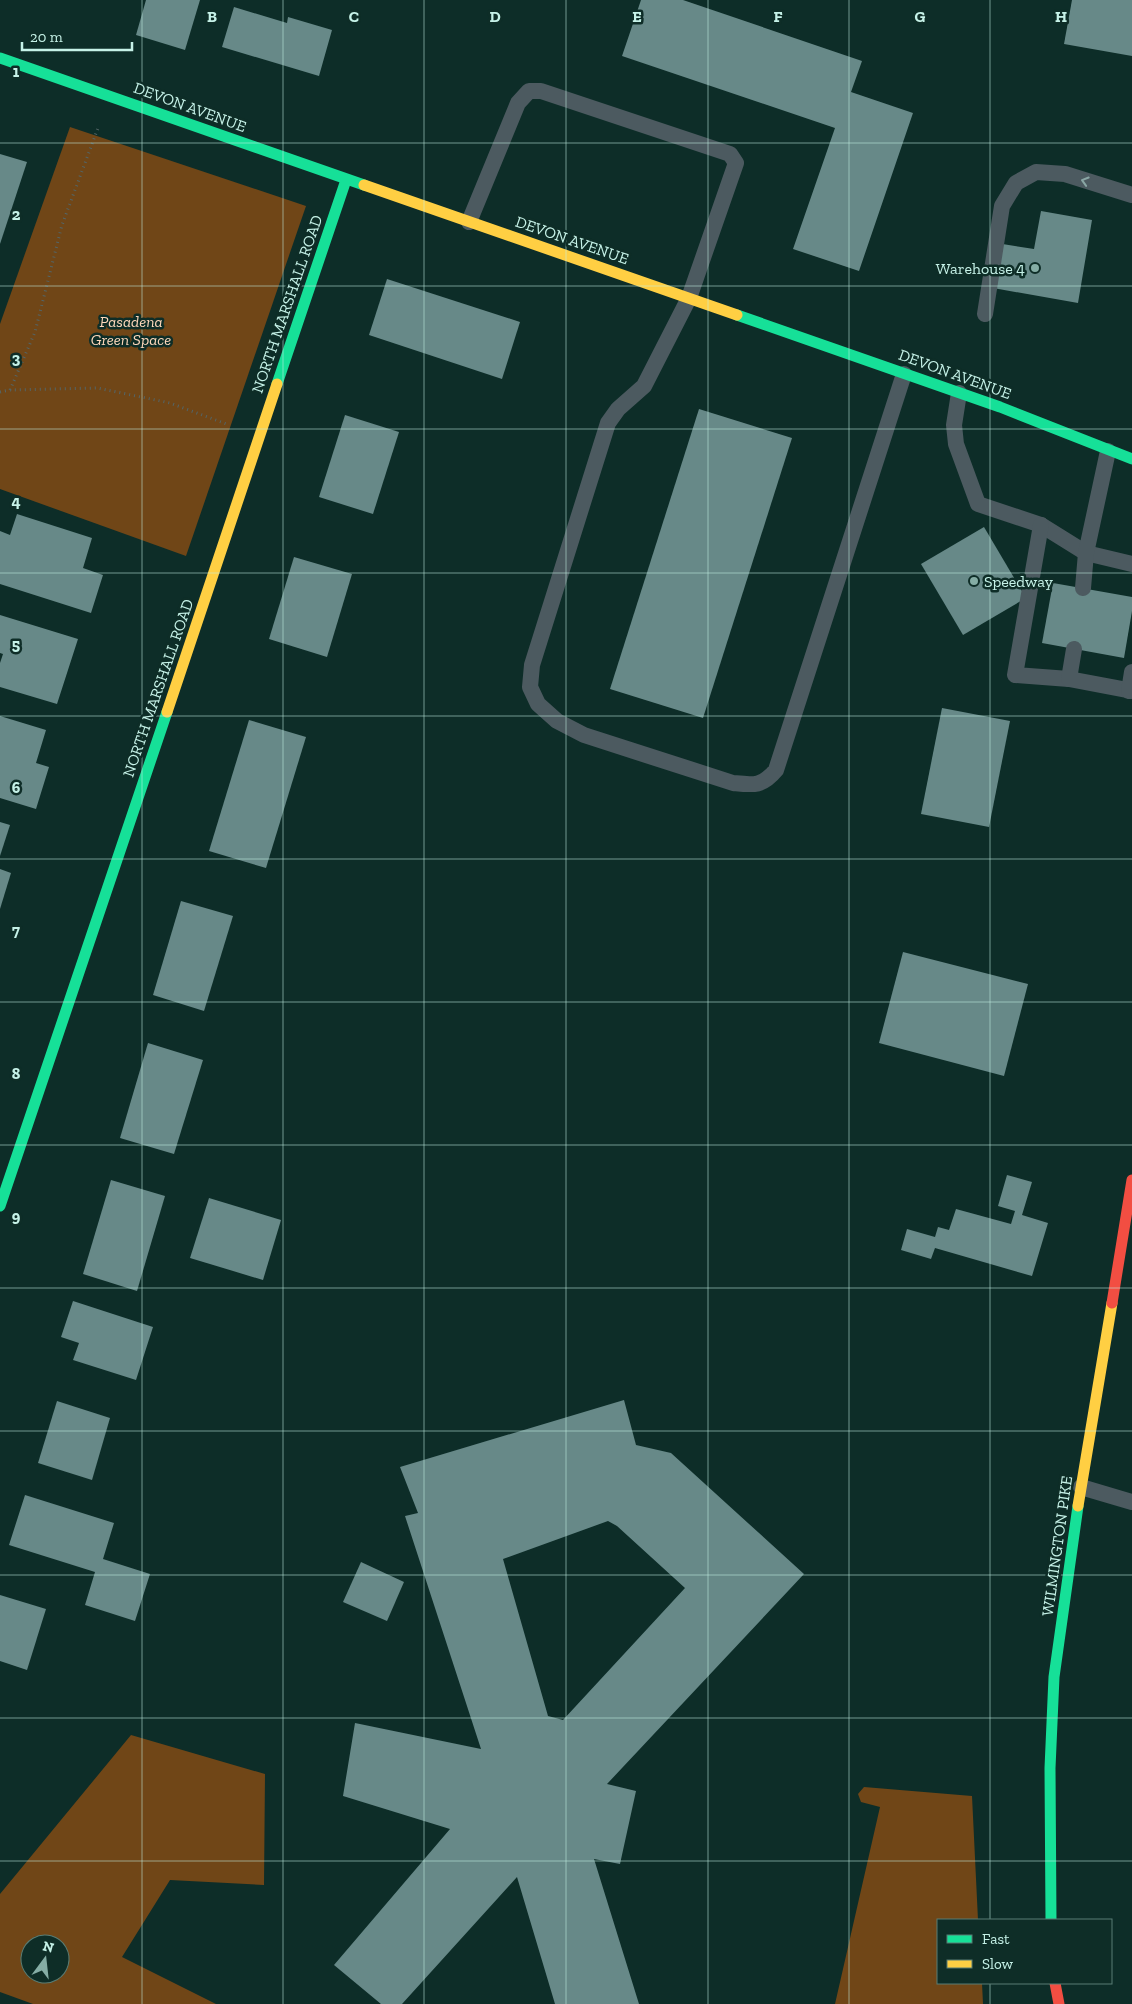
<svg xmlns="http://www.w3.org/2000/svg" width="1132" height="2004" font-family="'Zilla Slab',serif">
  <rect width="100%" height="100%" fill="#0d2d28"/>
  <g fill="#704617" fill-rule="evenodd">
    <polygon points="70,127 306,206 186,556 0,489 0,324"/>
    <path d="M131,1735L265,1774L264,1885L170,1880L122,1957L216,2004H33L0,1992V1894ZM30,1944H60V1974H30Z"/>
    <polygon points="864,1787 972,1796 978,1920 938,1920 938,1983 982,1983 983,2004 835,2004 880,1807 861,1802 858,1794"/>
  </g>
  <g fill="#678988" fill-rule="evenodd">
    <polygon points="146,0 200,0 185,50 136,35"/>
    <polygon points="641,0 683,0 862,61 851,92 913,113 859,271 793,249 835,128 622,56"/>
    <polygon points="1072,0 1132,0 1132,56 1064,44"/>
    <polygon points="234,7 287,23 288,17 332,30 319,76 222,47"/>
    <polygon points="0,154 27,162 0,244"/>
    <polygon points="1041,211 1092,220 1078,303 982,286 990,242 1034,249"/>
    <polygon points="387,279 520,322 502,379 369,335"/>
    <polygon points="699,409 792,438 703,718 610,689"/>
    <polygon points="345,415 399,432 373,514 319,497"/>
    <polygon points="17,514 92,538 83,568 103,575 91,613 0,584 0,531 10,535"/>
    <polygon points="984,527 1026,598 963,635 921,564"/>
    <polygon points="294,557 352,574 327,657 269,639"/>
    <polygon points="1053,583 1132,597 1132,611 1124,658 1042,643"/>
    <polygon points="0,615 78,639 57,704 0,687 0,663 3,654 0,653"/>
    <polygon points="942,708 1010,721 989,827 921,814"/>
    <polygon points="0,716 46,730 36,763 49,767 36,809 0,798"/>
    <polygon points="249,720 306,737 266,868 209,851"/>
    <polygon points="0,822 10,825 0,856"/>
    <polygon points="0,869 11,873 0,909"/>
    <polygon points="181,901 233,916 204,1011 153,995"/>
    <polygon points="903,952 1028,984 1004,1076 879,1043"/>
    <polygon points="148,1043 203,1060 174,1154 120,1138"/>
    <polygon points="1007,1175 1032,1182 1022,1215 1048,1223 1032,1276 935,1248 931,1259 901,1250 907,1229 935,1237 938,1227 949,1230 956,1209 1011,1224 1015,1211 998,1206"/>
    <polygon points="111,1180 165,1196 137,1291 83,1274"/>
    <polygon points="209,1198 281,1220 263,1280 190,1258"/>
    <polygon points="73,1301 153,1327 136,1380 73,1360 79,1343 61,1337"/>
    <path d="M624,1400L636,1445L671,1453L804,1574L607,1784L636,1791L620,1864L594,1859L639,2004H555L517,1877L402,2004H381L334,1965L450,1829L343,1796L355,1723L481,1749L405,1516L418,1513L400,1467ZM608,1521L617,1526L685,1588L563,1720L548,1716L503,1559Z"/>
    <polygon points="57,1401 110,1418 92,1480 38,1463"/>
    <polygon points="25,1495 114,1523 103,1559 150,1574 135,1621 85,1605 95,1572 9,1545"/>
    <polygon points="361,1562 404,1582 387,1621 343,1602"/>
    <polygon points="0,1595 46,1609 27,1670 0,1661"/>
  </g>
  <g fill="none" stroke-linecap="round" stroke-linejoin="round">
    <g stroke="#546567" stroke-width="3" stroke-dasharray="1 4" stroke-linecap="butt">
      <polyline points="10,390 35,332 62,225 98,128"/>
      <polyline points="0,392 10,390 97,388 170,403 229,425"/>
    </g>
    <g stroke="#4c5a60" stroke-width="16">
      <path d="M469,222L518,103L529,91H541L730,154L736,163L689,298L644,386L618,409L608,423L532,665L530,687L538,704L557,721L584,735L733,783C753,785 762,787 776,770L904,374"/>
      <polyline points="985,314 1002,206 1016,183 1036,172 1065,174 1132,195"/>
      <polyline points="959,393 954,425 956,444 978,504 1041,525 1086,553 1132,564"/>
      <polyline points="1041,525 1015,675 1069,679"/>
      <polyline points="1083,588 1086,553 1108,451"/>
      <polyline points="1074,649 1069,679 1132,691"/>
      <polyline points="1129,691 1132,672"/>
      <polyline points="1081,1487 1132,1502"/>
    </g>
    <g stroke="#16e098" stroke-width="11">
      <polyline points="0,58 364,185"/>
      <polyline points="737,315 1000,407 1132,459"/>
      <polyline points="277,384 346,180"/>
      <polyline points="0,1206 167,712"/>
      <polyline points="1051,1920 1050,1768 1054,1677 1078,1506"/>
    </g>
    <g stroke="#ffcf43" stroke-width="11">
      <polyline points="364,185 737,315"/>
      <polyline points="167,712 277,384"/>
      <polyline points="1078,1506 1112,1303"/>
    </g>
    <g stroke="#f24e42" stroke-width="11">
      <polyline points="1112,1303 1132,1180"/>
      <polyline points="1055,1983 1059,2004"/>
    </g>
  </g>
  <defs><path id="oneway-chevron" d="M-2-3.5L2.5 0L-2 3.5" fill="none" stroke-width="1.6" stroke-linecap="round" stroke-linejoin="round" transform="scale(1.25)"/></defs>
  <use stroke="#89a6a4" href="#oneway-chevron" transform="translate(1085 181) rotate(-163)"/>
  <path fill="none" stroke="#c6f2e8" stroke-width="1" stroke-opacity="0.55" d="M142,0V2004M283,0V2004M424,0V2004M566,0V2004M708,0V2004M849,0V2004M990,0V1920M0,143H1132M0,286H1132M0,429H1132M0,573H1132M0,716H1132M0,859H1132M0,1002H1132M0,1145H1132M0,1288H1132M0,1431H1132M0,1575H1132M0,1718H1132M0,1861H1132M990,1983V2004"/>
  <g fill="#85ada5" stroke="#0e2d27" stroke-width="2">
    <circle cx="1035" cy="268" r="5"/>
    <circle cx="974" cy="581" r="5"/>
  </g>
  <g text-anchor="middle" dominant-baseline="central" stroke-width="5" stroke-linejoin="round" paint-order="stroke">
    <g font-size="16" fill="#c6f2e8" stroke="#0e2d27">
      <text transform="translate(190 107) rotate(20)">DEVON AVENUE</text>
      <text transform="translate(572 240) rotate(19)">DEVON AVENUE</text>
      <text transform="translate(287 304) rotate(-71)">NORTH MARSHALL ROAD</text>
      <text transform="translate(955 374) rotate(20)">DEVON AVENUE</text>
      <text transform="translate(158 688) rotate(-71)">NORTH MARSHALL ROAD</text>
      <text transform="translate(1057 1546) rotate(-82)">WILMINGTON PIKE</text>
    </g>
    <g font-size="16" fill="#c6f2e8" stroke="#0e2d27" text-anchor="end">
      <text x="1025" y="268">Warehouse 4</text>
      <text x="984" y="581" text-anchor="start">Speedway</text>
    </g>
    <g font-size="16" font-style="italic" fill="#fed8bb" stroke="#0e2d27">
      <text x="131" y="321">Pasadena<tspan x="131" dy="18">Green Space</tspan></text>
    </g>
  </g>
  <g font-size="16" text-anchor="middle" font-weight="bold" fill="#c6f2e8" stroke="#0e2d27" stroke-width="5" stroke-linejoin="round" paint-order="stroke">
    <text x="212" y="22">B</text>
    <text x="354" y="22">C</text>
    <text x="495" y="22">D</text>
    <text x="637" y="22">E</text>
    <text x="778" y="22">F</text>
    <text x="920" y="22">G</text>
    <text x="1061" y="22">H</text>
    <text x="16" y="77">1</text>
    <text x="16" y="220">2</text>
    <text x="16" y="364">3</text>
    <text x="16" y="507">4</text>
    <text x="16" y="650">5</text>
    <text x="16" y="793">6</text>
    <text x="16" y="936">7</text>
    <text x="16" y="1079">8</text>
    <text x="16" y="1222">9</text>
  </g>
  <rect x="937" y="1919" width="175" height="65" fill="#0e2d27" stroke="#587c74"/>
  <rect x="947" y="1935" width="25" height="8" fill="#16e098" stroke="#587c74"/>
  <text x="982" y="1944" font-size="15" fill="#c6f2e8">Fast</text>
  <rect x="947" y="1960" width="25" height="8" fill="#ffcf43" stroke="#587c74"/>
  <text x="982" y="1969" font-size="15" fill="#c6f2e8">Slow</text>
  <g transform="translate(45 1959) rotate(15)"><circle r="24" fill="#0e2d27" stroke="#587c74"/>
  <path d="M0-4L9 19L0 12L-9 19Z" fill="#85ada5"/>
  <text y="-8" font-size="14" font-weight="bold" text-anchor="middle" fill="#c6f2e8">N</text>
  </g>
  <path d="M22 42v8h110v-8" fill="none" stroke="#c6f2e8" stroke-width="2.5"/>
  <text x="30" y="42" font-size="15" fill="#c6f2e8" stroke="#0e2d27" stroke-width="4" paint-order="stroke">20 m</text>
</svg>
